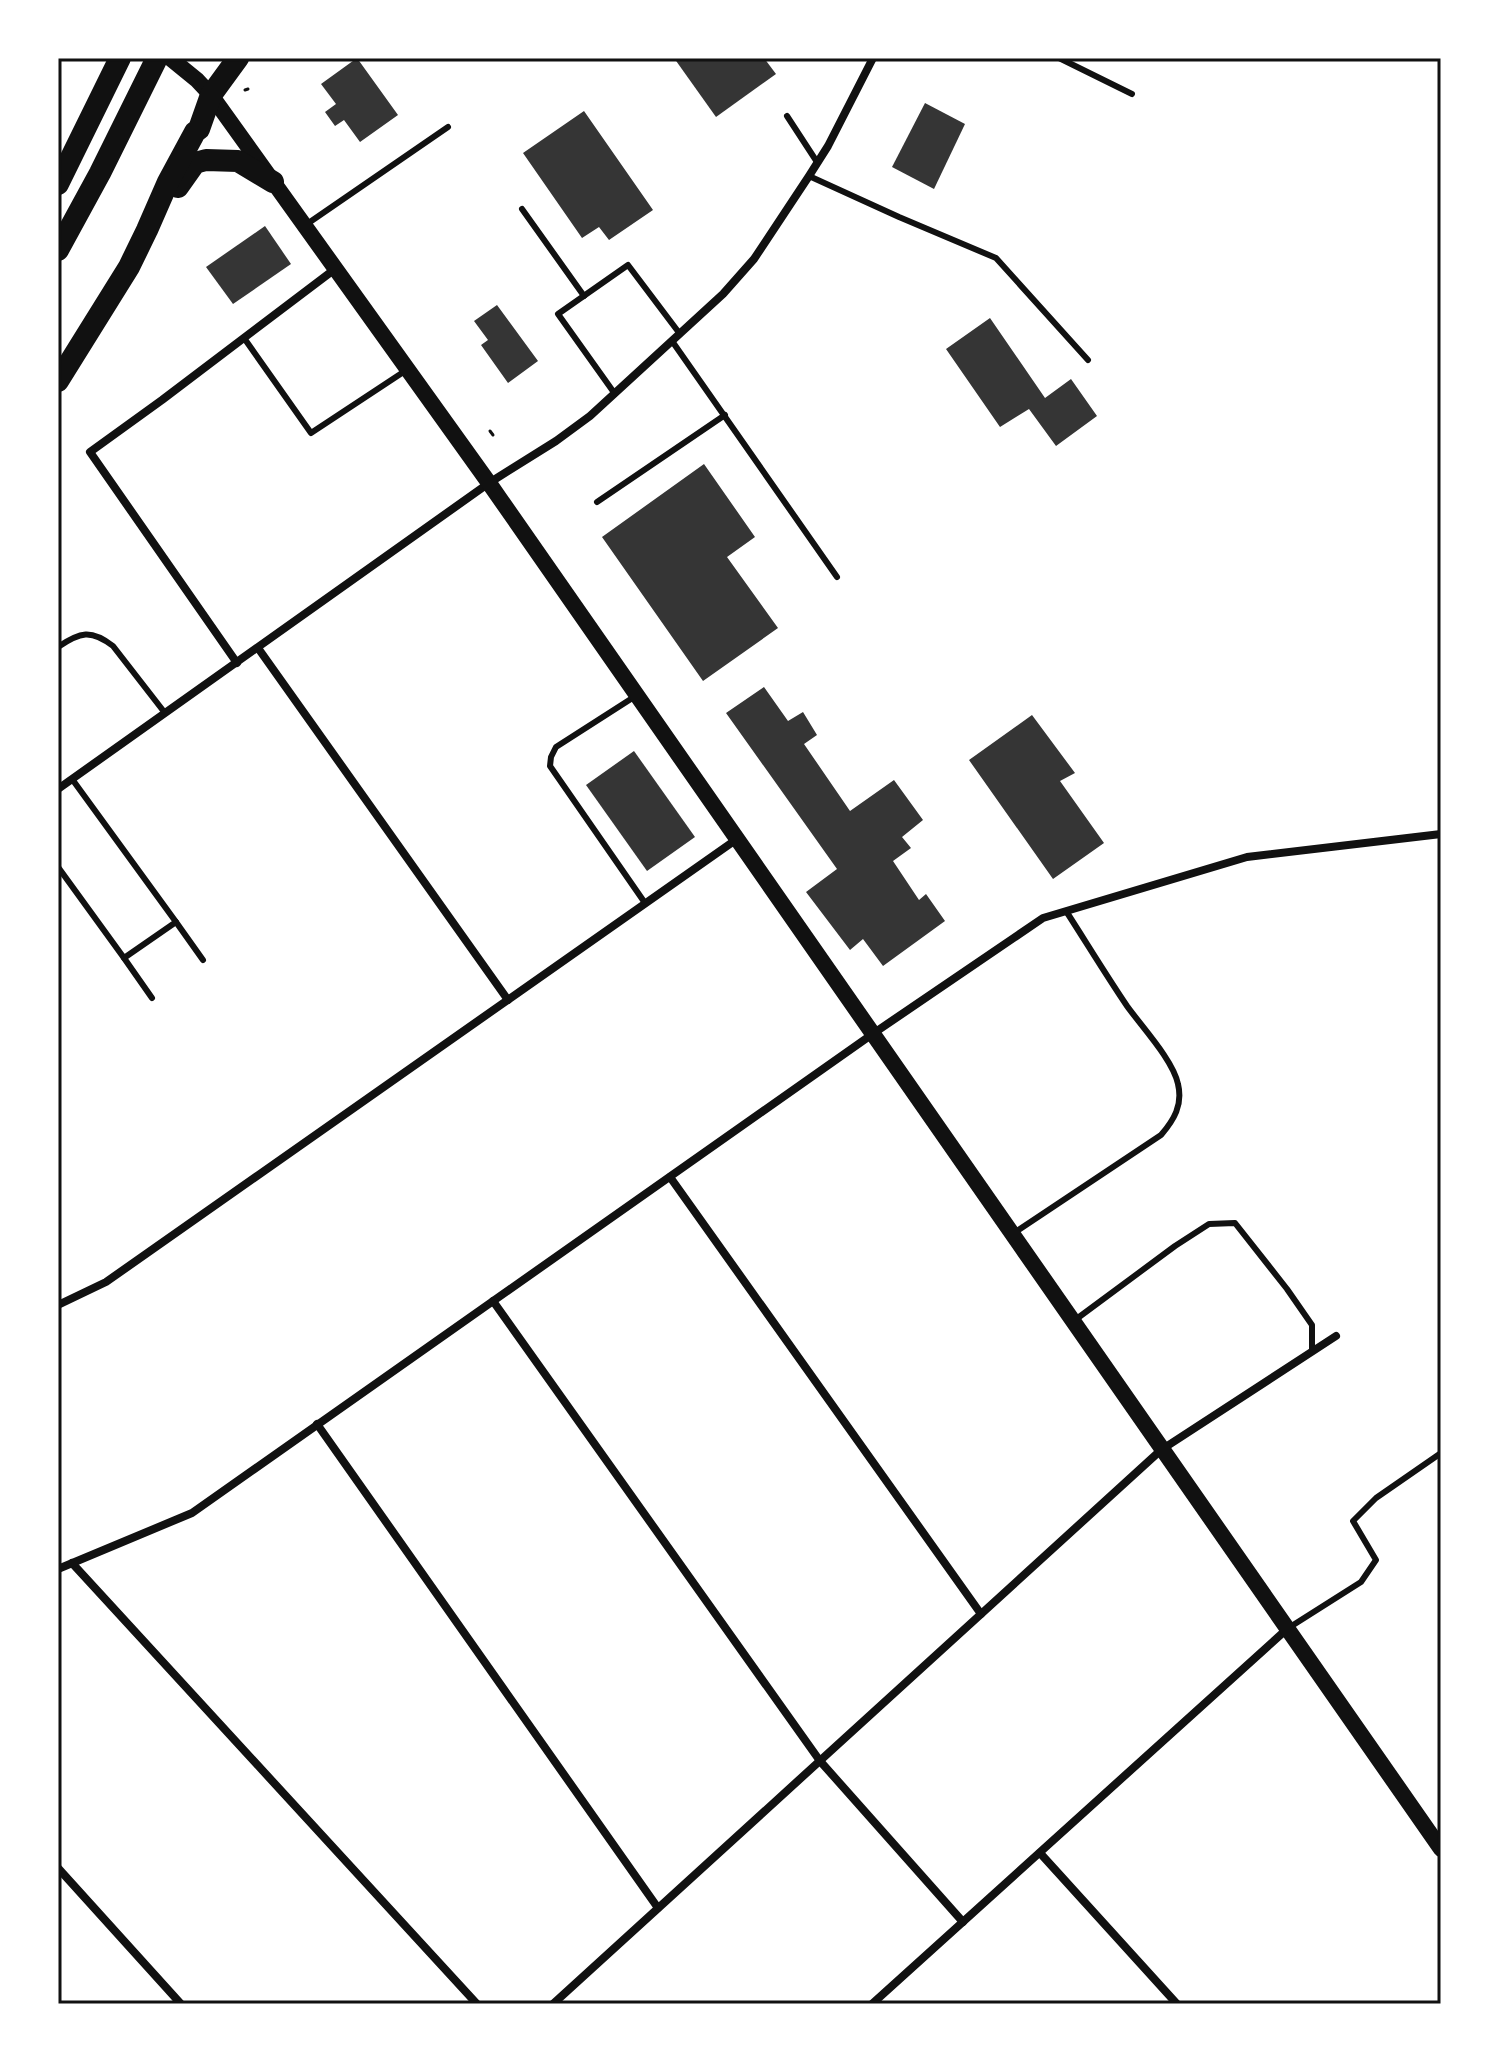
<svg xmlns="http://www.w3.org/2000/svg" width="1499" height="2062" font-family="'Roboto Serif',serif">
  <rect width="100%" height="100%" fill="#fff"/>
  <g fill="#353535">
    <polygon points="357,58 398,115 360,142 344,120 335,126 325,112 336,104 321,84"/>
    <polygon points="674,58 764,58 776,74 716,117"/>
    <polygon points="925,103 965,124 934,189 892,167"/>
    <polygon points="584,111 653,210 609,240 599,227 582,238 523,153"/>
    <polygon points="265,226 291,264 233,304 206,267"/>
    <polygon points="497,305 538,361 508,383 481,345 488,340 474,321"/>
    <polygon points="990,318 1045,398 1071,379 1097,416 1056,446 1029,409 1000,427 946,349"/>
    <polygon points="704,464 755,537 727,557 778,628 703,681 602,537"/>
    <polygon points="764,687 788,721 803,712 817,735 804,744 850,811 894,780 923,820 902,837 911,848 893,861 919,900 926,894 945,921 883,966 863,939 850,950 806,892 837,869 726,713"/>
    <polygon points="1032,715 1075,773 1060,781 1104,843 1053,879 969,760"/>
    <polygon points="634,751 695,837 647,871 586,785"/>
  </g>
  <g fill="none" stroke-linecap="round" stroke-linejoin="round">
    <g stroke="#111" stroke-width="3">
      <polyline points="245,90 248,89"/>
      <polyline points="490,431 493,435"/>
    </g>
    <g stroke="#111" stroke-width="6">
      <polyline points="1059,58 1132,94"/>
      <polyline points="787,116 817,162"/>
      <polyline points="809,176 899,217 996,258 1088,360"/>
      <polyline points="522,209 584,296"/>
      <polyline points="307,224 448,127"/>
      <polyline points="244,338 311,433 405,371"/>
      <polyline points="672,341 837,577"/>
      <polyline points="615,394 558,314 628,265 680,334"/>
      <polyline points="597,502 725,415"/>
      <path d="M58,647C80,632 91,629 113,646L165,713"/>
      <polyline points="634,697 556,747 551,757 550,766 645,903"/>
      <polyline points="58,867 124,958 176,922 72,779"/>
      <polyline points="176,922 203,960"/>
      <polyline points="124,958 152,998"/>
      <path d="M1014,1233L1161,1135C1174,1120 1183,1105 1178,1084C1173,1060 1142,1027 1127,1006C1106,975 1086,942 1066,911"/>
      <polyline points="1075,1320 1175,1246 1209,1224 1235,1223 1287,1289 1312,1325 1312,1351"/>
      <polyline points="1290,1627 1361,1582 1376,1560 1353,1521 1376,1498 1441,1453"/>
    </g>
    <g stroke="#111" stroke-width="8">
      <polyline points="258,648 508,1000"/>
      <polyline points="237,663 90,452 162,400 335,269"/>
      <polyline points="58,789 489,483 556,441 590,416 723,294 754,259 809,176 828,146 873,58"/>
      <polyline points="670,1177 981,1614"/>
      <polyline points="493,1301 820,1761 963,1922"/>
      <polyline points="58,1305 106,1282 737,839"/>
      <polyline points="317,1424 658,1908"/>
      <polyline points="72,1563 477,2004"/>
      <polyline points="58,1569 192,1513 874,1033 1043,918 1247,857 1441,834"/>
      <polyline points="1040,1853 1177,2004"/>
      <polyline points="58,1868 181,2004"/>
      <polyline points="553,2004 1161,1450 1336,1336"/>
      <polyline points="872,2004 1287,1629"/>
    </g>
    <polyline stroke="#111" stroke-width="16" points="170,58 197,80 211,95 489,483 1441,1849"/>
    <g stroke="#111" stroke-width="22">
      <polyline points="58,184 120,58"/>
      <polyline points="178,187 195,163 206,160 238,161 273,182"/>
      <polyline points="58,250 100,173 157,58"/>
      <polyline points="58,381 129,267 147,230 168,182 195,132 199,129 211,95 238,58"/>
    </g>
  </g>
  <rect width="1499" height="2062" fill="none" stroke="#ffffff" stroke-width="120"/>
  <rect x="60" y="60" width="1379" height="1942" fill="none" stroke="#111" stroke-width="3"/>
</svg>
